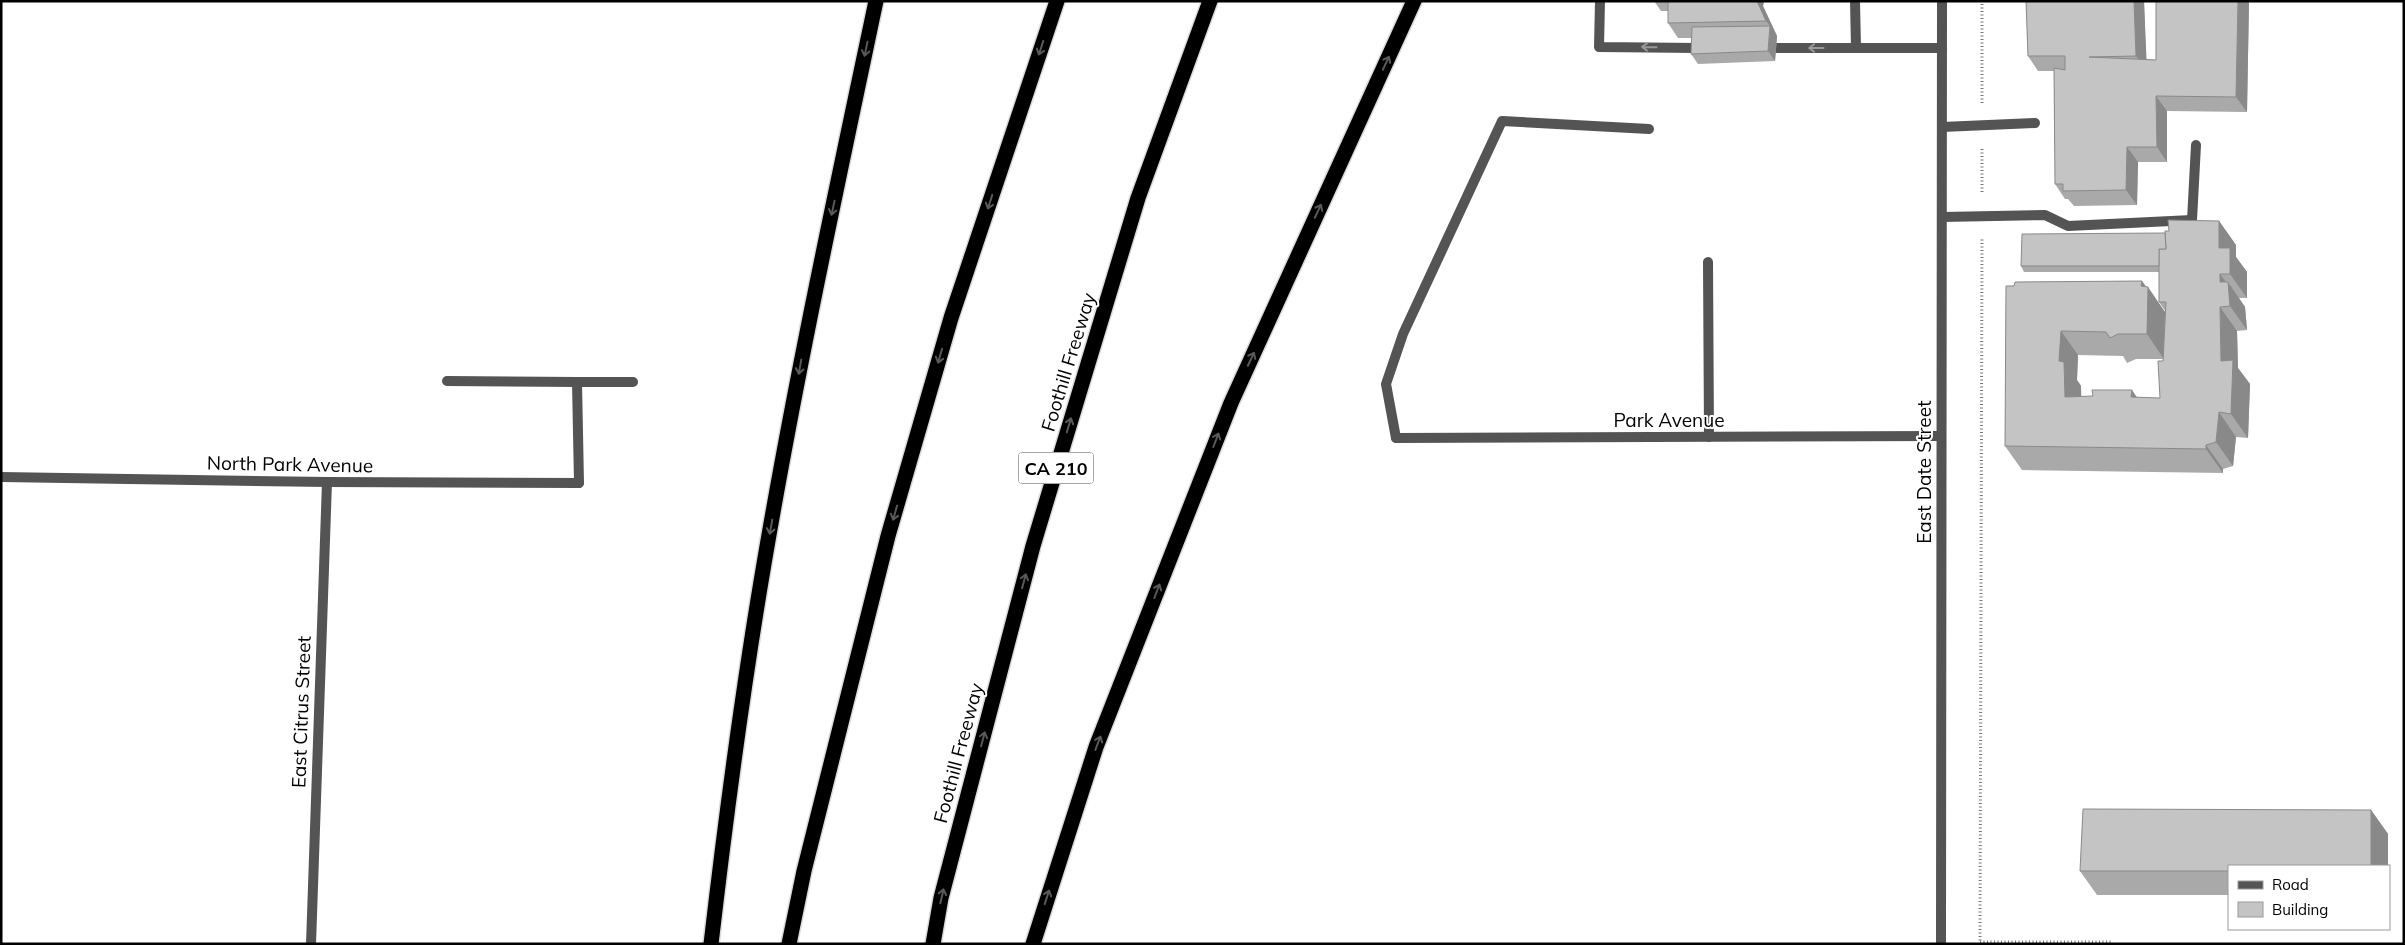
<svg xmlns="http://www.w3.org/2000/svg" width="2405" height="945" font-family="Mulish,sans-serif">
  <rect width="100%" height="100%" fill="#fff"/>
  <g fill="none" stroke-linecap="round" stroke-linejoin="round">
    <g stroke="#dbdbdb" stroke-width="18">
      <g id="highway">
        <path d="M711,944C726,815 743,686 765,558C797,371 837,186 876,1"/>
        <polyline points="789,944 804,871 888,536 951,318 1057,1"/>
        <polyline points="933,944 941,898 1033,546 1138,198 1210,1"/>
        <polyline points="1033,944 1096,747 1231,403 1414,1"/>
      </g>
    </g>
    <g stroke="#767676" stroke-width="3" stroke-dasharray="1 2.5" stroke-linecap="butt">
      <polyline points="1982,103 1982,1"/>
      <polyline points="1982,149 1982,193"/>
      <polyline points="1980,942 2112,942"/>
      <polyline points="1980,944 1982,239"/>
    </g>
    <g stroke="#545454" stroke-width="10">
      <polyline points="1600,1 1599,47 1697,48"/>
      <polyline points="1855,1 1856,48"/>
      <polyline points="1776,48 1942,48"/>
      <polyline points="1942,127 2035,123"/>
      <polyline points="1942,217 2045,215 2068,226 2192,220 2196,145"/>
      <polyline points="1708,262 1709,437"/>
      <polyline points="447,381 577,382 579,483"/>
      <polyline points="577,382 633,382"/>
      <polyline points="1396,438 1386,384 1403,334 1502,121 1649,129"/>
    </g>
    <g stroke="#545454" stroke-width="10">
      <polyline points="1396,438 1941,436"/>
      <polyline points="1,477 327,482 579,483"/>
      <polyline points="311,944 327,482"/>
      <polyline points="1941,944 1942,1"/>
    </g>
    <use href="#highway" stroke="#000" stroke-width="15"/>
  </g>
  <g fill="#a9a9a9" fill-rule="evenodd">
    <polygon points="1654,1 1764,1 1763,6 1777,36 1775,61 1698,64 1691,54 1691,38 1678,38 1668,23 1668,11 1661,11"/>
    <polygon points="2026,1 2144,1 2146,59 2156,60 2156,1 2249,1 2247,112 2167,111 2167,162 2138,162 2137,205 2074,206 2068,199 2065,199 2055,184 2054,71 2038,71 2028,56"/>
    <path d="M2219,221L2236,245V257L2247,272V298H2239L2245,307L2247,330L2237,331L2238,368L2250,384L2248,438L2236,437L2233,466L2223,469V473L2022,470L2005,446L2006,286L2142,281L2165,312L2164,344L2166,312L2159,302V272H2024L2021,266L2165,233L2169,231ZM2078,355L2123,356L2127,363L2136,359H2163L2160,398L2081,397V386L2077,380Z"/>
    <polygon points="2371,810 2388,834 2388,866 2229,866 2229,895 2097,895 2080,871"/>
  </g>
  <g fill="#898989">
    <polygon points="1757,1 1764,1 1763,6 1777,36 1775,61 1768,51 1770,26 1766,21"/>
    <polygon points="2134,1 2144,1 2147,71 2136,56"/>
    <polygon points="2238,1 2249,1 2247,112 2236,97"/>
    <polygon points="2156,96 2167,111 2167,162 2157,147"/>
    <polygon points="2127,147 2138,162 2137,205 2126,190"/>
    <polygon points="2219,221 2236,245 2236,257 2247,272 2247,298 2230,274 2219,248"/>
    <polygon points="2220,274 2229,286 2228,282 2245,307 2247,330 2230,306 2220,282"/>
    <polygon points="2142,281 2148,290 2148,287 2165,312 2164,359 2147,334 2141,286"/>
    <polygon points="2220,307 2237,331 2238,368 2250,384 2248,438 2231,414 2221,361"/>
    <polygon points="2061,331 2078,355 2077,380 2081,386 2082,421 2065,397 2059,361"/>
    <polygon points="2132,390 2149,415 2131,397"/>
    <polygon points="2219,412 2236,437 2233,466 2216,442"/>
    <polygon points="2206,445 2223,469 2223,473 2206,449"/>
    <polygon points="2371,810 2388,834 2388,866 2371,866"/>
  </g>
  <g fill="#c4c4c4" stroke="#898989">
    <polygon points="1668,1 1757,1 1766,21 1668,23"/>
    <polygon points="2026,1 2134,1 2136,56 2089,57 2156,60 2156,1 2238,1 2236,97 2156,96 2157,147 2127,147 2126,190 2063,191 2063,184 2055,184 2054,68 2065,70 2065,56 2028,56"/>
    <polygon points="1770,26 1768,51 1691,54 1692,27"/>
    <polygon points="2168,220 2219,221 2219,248 2230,248 2230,274 2220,274 2220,282 2228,282 2230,306 2220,307 2221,361 2233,360 2231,414 2219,412 2216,442 2206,445 2206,449 2005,446 2006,286 2014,286 2015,282 2142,281 2141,286 2148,287 2147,334 2118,334 2110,338 2106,332 2061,331 2059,361 2064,362 2065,397 2093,396 2092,390 2132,390 2131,397 2160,398 2158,361 2163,361 2166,302 2159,302 2159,249 2166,249 2165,231 2169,231"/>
    <polygon points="2165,233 2166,249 2159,249 2159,266 2021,266 2022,234"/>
    <polygon points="2083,809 2371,810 2371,866 2229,866 2229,871 2080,871"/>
  </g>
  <defs><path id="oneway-shaft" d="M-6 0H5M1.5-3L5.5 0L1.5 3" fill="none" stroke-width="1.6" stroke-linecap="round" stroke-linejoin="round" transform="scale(1.25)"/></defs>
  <g stroke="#989898">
    <use href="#oneway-shaft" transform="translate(1649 47) rotate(-179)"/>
    <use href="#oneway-shaft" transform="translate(1816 48) rotate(180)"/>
  </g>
  <g stroke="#595959">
    <use href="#oneway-shaft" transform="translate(1041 48) rotate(108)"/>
    <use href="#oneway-shaft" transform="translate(866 49) rotate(102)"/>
    <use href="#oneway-shaft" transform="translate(1386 63) rotate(-65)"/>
    <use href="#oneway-shaft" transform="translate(990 202) rotate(108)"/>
    <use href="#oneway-shaft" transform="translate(833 208) rotate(102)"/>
    <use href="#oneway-shaft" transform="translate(1318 211) rotate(-65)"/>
    <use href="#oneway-shaft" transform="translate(940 356) rotate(106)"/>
    <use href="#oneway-shaft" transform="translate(1251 359) rotate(-65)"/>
    <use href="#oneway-shaft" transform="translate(800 367) rotate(100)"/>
    <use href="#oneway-shaft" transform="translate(1069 425) rotate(-73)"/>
    <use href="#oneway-shaft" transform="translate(1216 440) rotate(-69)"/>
    <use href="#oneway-shaft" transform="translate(895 513) rotate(106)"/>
    <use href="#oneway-shaft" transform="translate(771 527) rotate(100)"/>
    <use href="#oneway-shaft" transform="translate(1024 581) rotate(-75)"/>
    <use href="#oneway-shaft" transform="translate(1157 591) rotate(-69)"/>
    <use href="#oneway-shaft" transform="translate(983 739) rotate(-75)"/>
    <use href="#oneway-shaft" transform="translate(1098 743) rotate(-69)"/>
    <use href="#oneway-shaft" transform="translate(942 896) rotate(-77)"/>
    <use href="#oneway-shaft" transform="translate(1047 897) rotate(-72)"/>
  </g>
  <g text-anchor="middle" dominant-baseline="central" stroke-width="4" stroke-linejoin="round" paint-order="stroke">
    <rect fill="#fff" stroke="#4c4c4c" stroke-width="1" x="1018.5" y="452.5" width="75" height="31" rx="4"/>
    <g font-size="18" font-weight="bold" fill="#000">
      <text x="1056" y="468">CA 210</text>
    </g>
    <g font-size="19" fill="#000" stroke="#fff">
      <text transform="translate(1068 362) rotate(-73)">Foothill Freeway</text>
      <text x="1669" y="420">Park Avenue</text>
      <text transform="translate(290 464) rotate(1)">North Park Avenue</text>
      <text transform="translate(1924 472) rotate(-90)">East Date Street</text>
      <text transform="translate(301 712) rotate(-88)">East Citrus Street</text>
      <text transform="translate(958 753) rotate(-75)">Foothill Freeway</text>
    </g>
  </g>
  <rect width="2405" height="945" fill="none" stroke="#000000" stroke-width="5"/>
  <rect x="2228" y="865" width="162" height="65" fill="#ffffff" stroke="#999999"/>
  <rect x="2238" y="881" width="25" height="8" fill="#545454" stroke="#999999"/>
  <text x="2272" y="890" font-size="15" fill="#000000">Road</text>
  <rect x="2238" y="902" width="25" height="15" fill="#c4c4c4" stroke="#999999"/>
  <text x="2272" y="915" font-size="15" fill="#000000">Building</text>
</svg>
